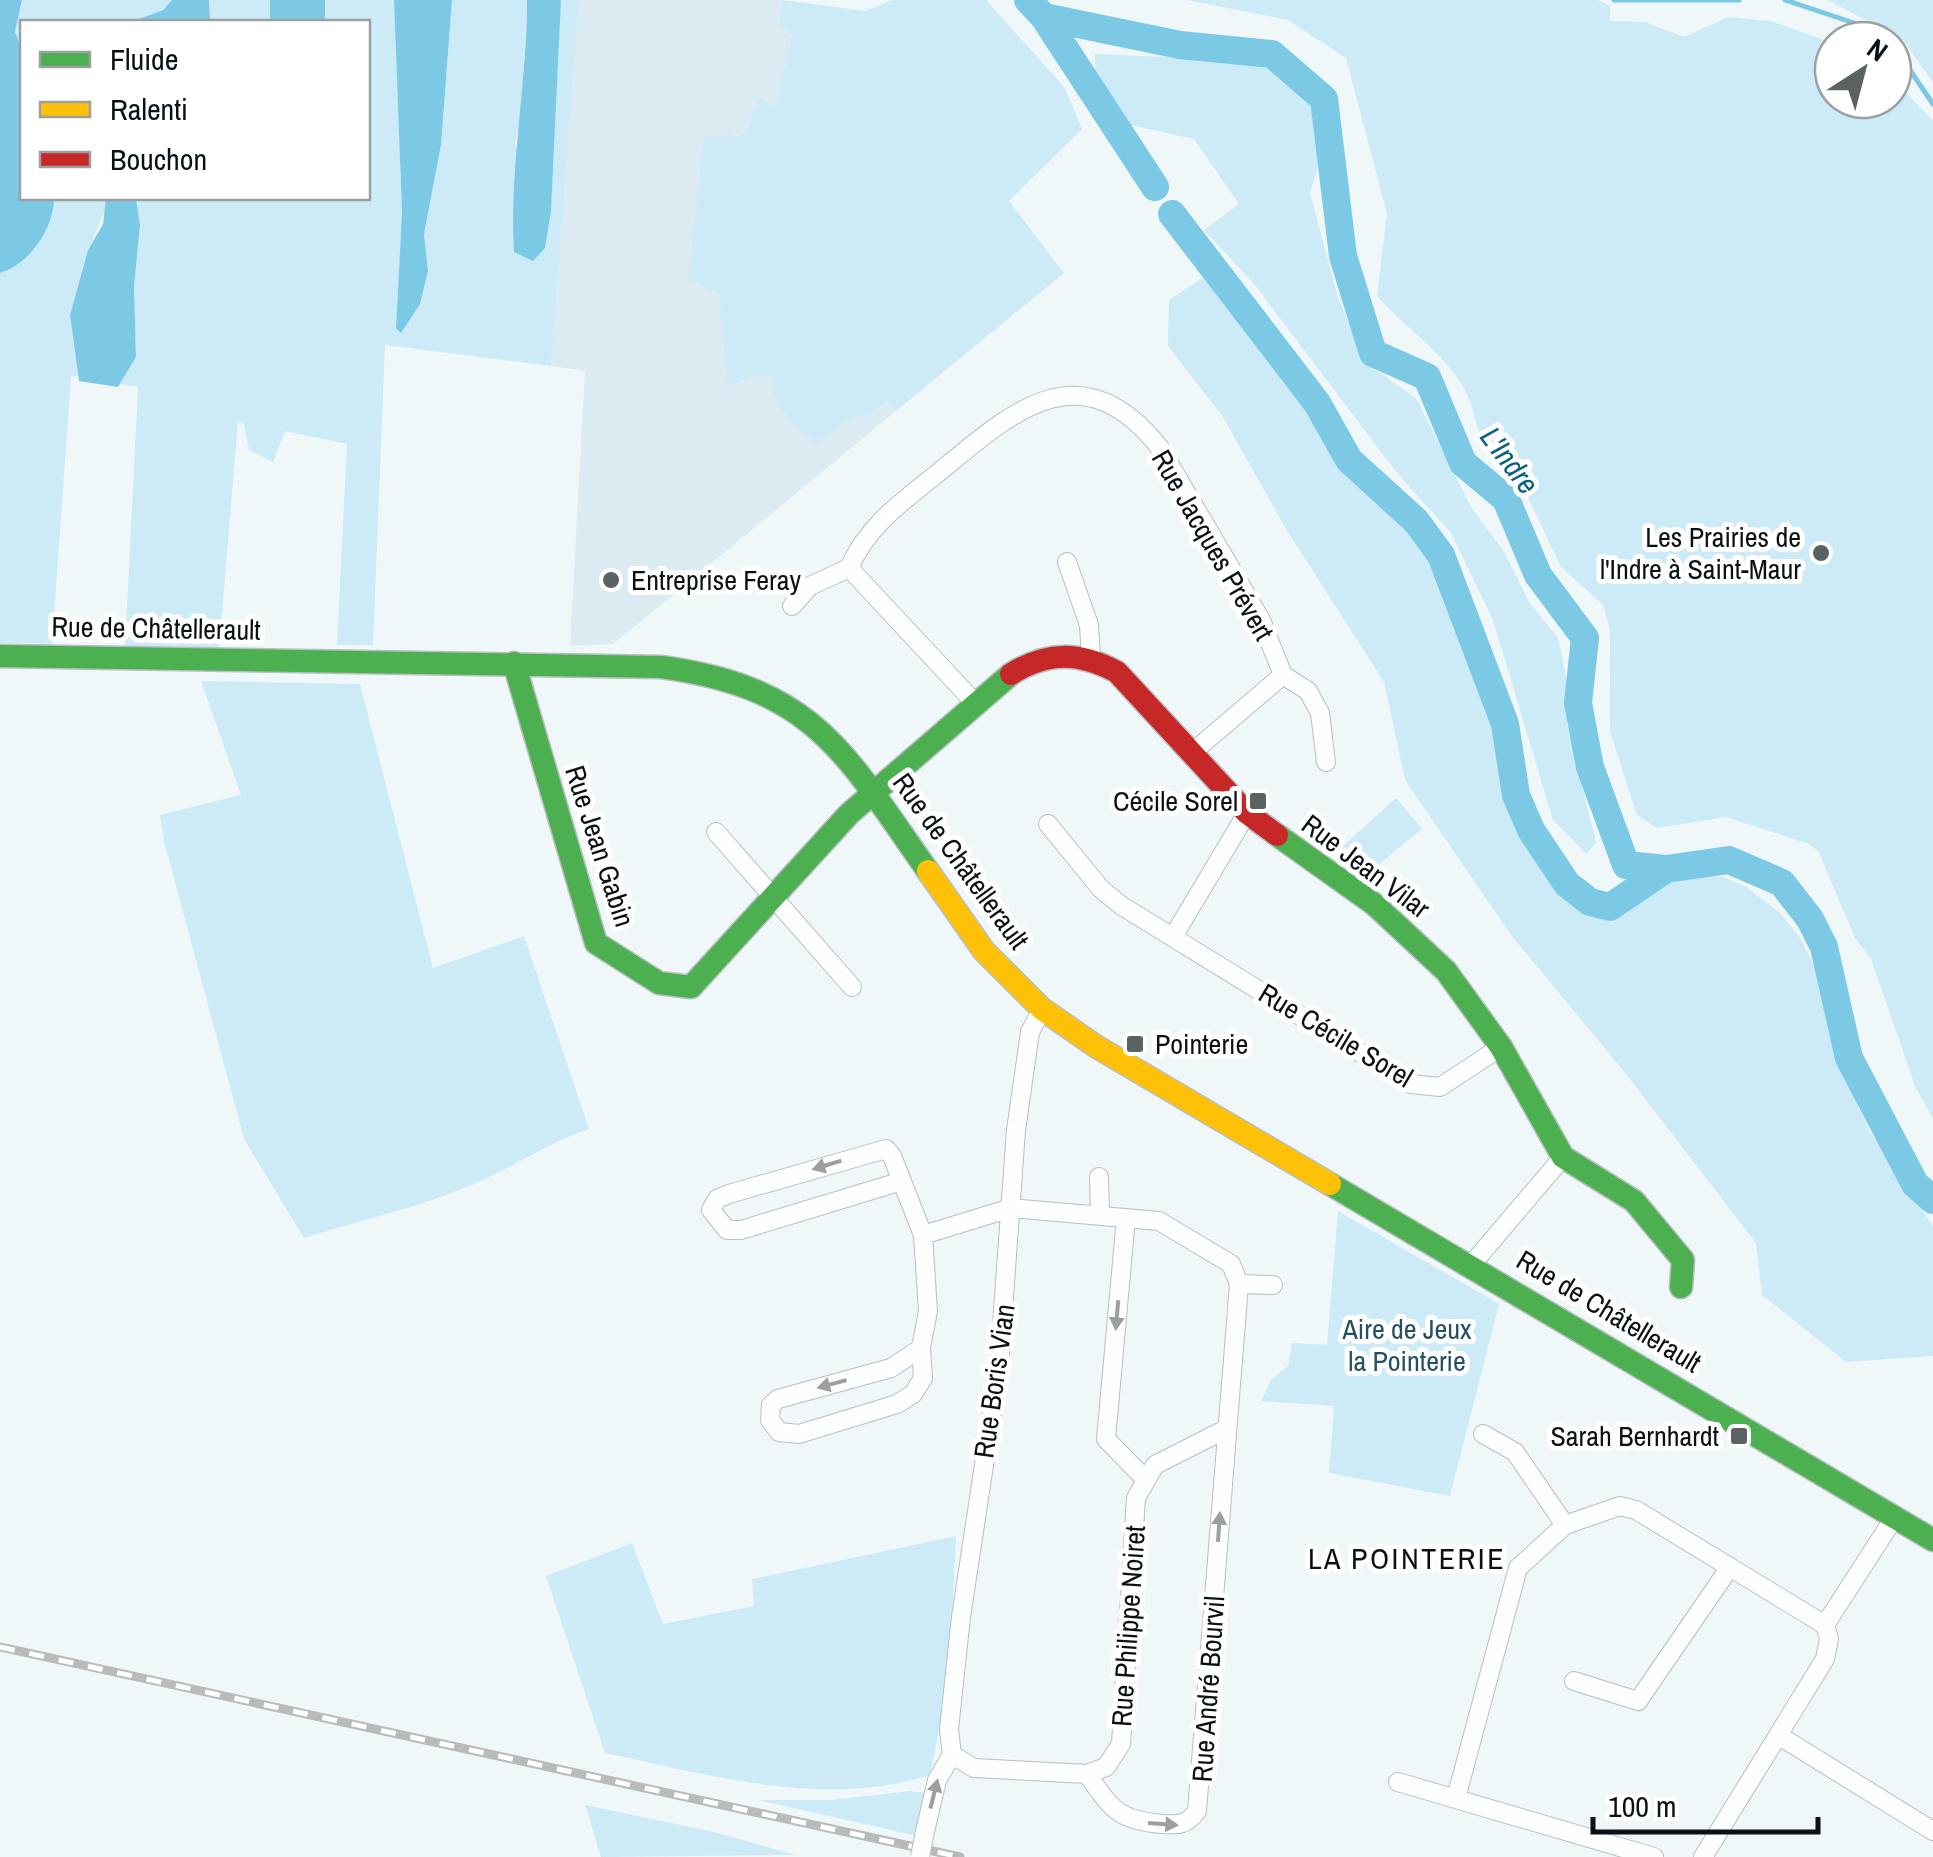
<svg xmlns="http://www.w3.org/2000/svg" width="1933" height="1857" font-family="'Archivo Narrow',sans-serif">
  <rect width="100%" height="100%" fill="#f0f7f9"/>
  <polygon fill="#dcebf2" points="579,0 783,0 778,23 792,33 776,107 749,121 743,135 733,135 719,294 729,387 757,375 773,378 854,417 872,415 886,401 896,411 613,644 570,646 585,371 551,366"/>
  <g fill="#ccebf7">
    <path d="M22,0H172C150,33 61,22 22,22V50L15,32Z"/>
    <polygon points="209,0 270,0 270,22 210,22"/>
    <polygon points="325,0 394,0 402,213 396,328 428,271 424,234 441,145 452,0 527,0 522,104 515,145 551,211 561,0 579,0 551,366 385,345 373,645 337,645 347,444 285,431 273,462 249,450 244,424 238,422 219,649 125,648 138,387 120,384 136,357 134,287 140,225 136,198 368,198 368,22 325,22"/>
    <path d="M783,0L865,11L892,0H986L1065,88L1082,129L1009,201L1064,273L896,411L886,401L872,415L854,417L816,443C796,426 772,407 772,378L757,375L728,387L719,294L688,279L704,138L743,135L760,99L776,106L792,34L778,24Z"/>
    <path d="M1187,0H1598L1610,6V21L1645,22L1684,37L1728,17L1771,21L1833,43V100H1893V79L1933,121V1119L1915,1086L1871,959L1855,938L1818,851L1809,844L1726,817L1657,828L1637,815L1610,732V630L1603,605L1561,567L1516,472C1469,451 1484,422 1462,385C1443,352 1403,326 1377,296L1387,214L1346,58L1288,20Z"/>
    <polygon points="1827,0 1933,0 1933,82 1901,38"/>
    <polygon points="1095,54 1234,60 1281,71 1313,102 1320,160 1310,193 1338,298 1367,364 1416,398 1471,507 1505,553 1529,602 1558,638 1568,685 1567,724 1596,843 1586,854 1553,820 1493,620 1451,533 1393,468 1255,285 1204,230 1239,204 1194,139 1094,117"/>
    <path d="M54,198H106L108,203L88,250L70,315L78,376H71L52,644L0,643V273C30,264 54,228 54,198Z"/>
    <polygon points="1207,275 1346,465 1410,526 1432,558 1460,622 1501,745 1517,821 1556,886 1595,915 1615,912 1675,875 1723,877 1745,886 1780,913 1799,936 1814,965 1834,1054 1870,1132 1933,1226 1933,1356 1846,1362 1762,1295 1756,1243 1626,1074 1511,935 1405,780 1384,682 1286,529 1223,417 1168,346 1169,300"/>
    <path d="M201,681L360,684L433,968L524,936L589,1129C553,1140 509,1170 467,1187C415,1208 358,1221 304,1238L244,1139L164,841L160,815L241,795Z"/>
    <polygon points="1396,798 1422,829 1374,868 1343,846"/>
    <polygon points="1338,1211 1499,1304 1450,1496 1329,1473 1334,1406 1261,1401 1271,1380 1288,1366 1292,1343 1327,1345"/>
    <path d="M956,1536L949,1684L930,1775C823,1809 711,1775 605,1753L546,1576L632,1543L663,1624L754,1606L752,1579Z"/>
    <polygon points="910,1791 926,1793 918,1836 758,1800 832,1800"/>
    <polygon points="585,1805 714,1832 796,1855 601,1857"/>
  </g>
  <g fill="#7cc9e5">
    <path d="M0,0H22L15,32L22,50V198H54C54,228 30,264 0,273Z"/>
    <polygon points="172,0 209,0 210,22 131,22 163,10"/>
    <rect x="270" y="0" width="55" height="22"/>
    <polygon points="394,0 452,0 441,145 424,234 428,271 420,304 401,333 396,328 402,213"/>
    <path d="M527,0H561L551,211L545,248L533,261L514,252C509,167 527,85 527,0Z"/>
    <polygon points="106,198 136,198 140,225 134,287 136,357 118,387 79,381 70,315 88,250 103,224"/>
  </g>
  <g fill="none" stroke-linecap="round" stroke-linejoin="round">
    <g stroke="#7cc9e5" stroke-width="5">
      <polyline points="1614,0 1739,0"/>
      <polyline points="1785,0 1860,25 1884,40"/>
      <polyline points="1893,45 1933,104"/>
    </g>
    <g stroke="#7cc9e5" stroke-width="28">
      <polyline points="1028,0 1044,17 1180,45 1272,54 1324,99 1343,256 1373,353 1427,377 1463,463 1506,499 1538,575 1585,638 1578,703 1590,767 1626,865 1666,869 1729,860 1782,883 1810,919 1824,947 1849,1058 1915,1184 1933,1200"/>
      <polyline points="1044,17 1155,187"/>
      <polyline points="1172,214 1317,403 1349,460 1416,521 1441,555 1505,724 1516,795 1531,830 1567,884 1590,902 1610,907 1666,869"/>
    </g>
    <g stroke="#b8bfc1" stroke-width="20">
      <g id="street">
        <polyline points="1067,562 1089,625 1091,658"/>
        <path d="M849,568C868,525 902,502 938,473C1011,413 1080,347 1160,448L1261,620L1283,675L1308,691L1320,713L1326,762"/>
        <polyline points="849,568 975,703"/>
        <polyline points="792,606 810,586 849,568"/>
        <polyline points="1194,751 1283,675"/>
        <polyline points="1048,824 1101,889 1122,906 1411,1084 1440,1087 1501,1047"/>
        <polyline points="716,832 852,987"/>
        <polyline points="1173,937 1247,813"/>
        <polyline points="1099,1177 1100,1215"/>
        <polyline points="902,1181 741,1230 727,1230 711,1210 717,1199 729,1194 886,1149 892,1156 923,1235 928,1311 921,1348 923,1378 913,1394 897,1404 799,1434 779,1432 770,1420 771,1405 778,1399 891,1368 921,1348"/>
        <polyline points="1126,1218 1106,1439 1146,1480"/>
        <path d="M923,1235L1011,1208L1159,1221L1231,1264L1239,1284L1197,1811C1187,1825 1179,1825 1162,1824C1117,1820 1112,1809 1087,1774"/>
        <polyline points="1472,1264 1563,1157"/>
        <polyline points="1239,1284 1273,1285"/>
        <polyline points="1483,1434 1515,1452 1565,1525"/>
        <polyline points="1574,1681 1638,1701 1730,1567"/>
        <polyline points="1781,1737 1933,1831"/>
        <polyline points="952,1755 949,1729 961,1617 999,1366 1016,1130 1030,1032 1042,1009"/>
        <polyline points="952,1755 974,1768 1087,1774 1106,1767 1121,1744 1136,1498 1155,1465 1226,1429"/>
        <polyline points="1398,1782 1654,1857"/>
        <polyline points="1456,1798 1518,1568 1565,1525 1620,1506 1636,1510 1825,1625"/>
        <polyline points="924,1836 937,1780 952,1755"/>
        <polyline points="1703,1857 1825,1659 1829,1639 1825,1625 1894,1518"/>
      </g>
    </g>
    <g stroke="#b8bfc1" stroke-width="25">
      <g id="fast">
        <path d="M0,656L661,667C816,688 845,754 928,871"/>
        <polyline points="514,663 596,943 659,983 691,987 849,814 1011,674"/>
        <polyline points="1277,835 1374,904 1446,971 1501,1047 1563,1157 1634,1201 1683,1260 1681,1287"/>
        <polyline points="1330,1184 1933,1540"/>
      </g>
    </g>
    <g stroke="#b8bfc1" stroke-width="25">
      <polyline id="slow" points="928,871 984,951 1042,1009 1097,1047 1330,1184"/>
    </g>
    <g stroke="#b8bfc1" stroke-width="25">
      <path id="jam" d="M1011,674C1048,651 1079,652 1117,672L1247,813L1277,835"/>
    </g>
    <use href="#street" stroke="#fdfefe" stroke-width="18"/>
    <use href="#fast" stroke="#4caf50" stroke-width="22"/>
    <use href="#slow" stroke="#ffc107" stroke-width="22"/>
    <use href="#jam" stroke="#c62828" stroke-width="22"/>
    <g stroke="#b8babb" stroke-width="9">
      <polyline id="rail" points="0,1647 960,1857"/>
    </g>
    <use href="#rail" stroke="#fff" stroke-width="5" stroke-dasharray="15" stroke-linecap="butt"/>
    <g stroke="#b8bfc1" stroke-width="20" stroke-linecap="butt">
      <polyline id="street-bridge" points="920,1857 924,1836"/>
    </g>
    <use href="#street-bridge" stroke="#fdfefe" stroke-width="18"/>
  </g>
  <defs><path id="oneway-solid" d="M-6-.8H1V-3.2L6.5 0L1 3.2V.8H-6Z" transform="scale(2.5)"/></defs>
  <g fill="#9c9fa0">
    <use href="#oneway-solid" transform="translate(827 1165) rotate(163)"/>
    <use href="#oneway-solid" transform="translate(1117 1315) rotate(95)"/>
    <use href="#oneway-solid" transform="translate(832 1384) rotate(165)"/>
    <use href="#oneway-solid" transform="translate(1219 1527) rotate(-86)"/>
    <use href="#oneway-solid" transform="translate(934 1794) rotate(-76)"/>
    <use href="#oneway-solid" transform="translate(1163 1824) rotate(4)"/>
  </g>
  <g fill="#5a6264" stroke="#fff" stroke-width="4">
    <circle cx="1821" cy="553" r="10"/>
    <circle cx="611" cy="580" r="10"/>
    <rect x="1248" y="791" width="20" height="20" rx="5"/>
    <rect x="1125" y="1034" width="20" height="20" rx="5"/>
    <rect x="1729" y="1426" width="20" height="20" rx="5"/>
  </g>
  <g text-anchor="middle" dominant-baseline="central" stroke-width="10" stroke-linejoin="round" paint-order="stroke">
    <g font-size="28" fill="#0a1114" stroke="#fff" text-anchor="end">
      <text x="1801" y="537">Les Prairies de<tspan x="1801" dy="32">l'Indre à Saint-Maur</tspan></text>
      <text x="631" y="580" text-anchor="start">Entreprise Feray</text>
      <text x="1238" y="801">Cécile Sorel</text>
      <text x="1155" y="1044" text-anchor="start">Pointerie</text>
      <text x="1719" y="1436">Sarah Bernhardt</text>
    </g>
    <g font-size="28" fill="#0a1114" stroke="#fff">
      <text transform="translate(1213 545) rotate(60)">Rue Jacques Prévert</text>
      <text transform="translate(156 628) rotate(1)">Rue de Châtellerault</text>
      <text transform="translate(600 846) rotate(72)">Rue Jean Gabin</text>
      <text transform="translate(961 861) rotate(54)">Rue de Châtellerault</text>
      <text transform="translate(1366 866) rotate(37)">Rue Jean Vilar</text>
      <text transform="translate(1336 1035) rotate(31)">Rue Cécile Sorel</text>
      <text transform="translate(1609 1311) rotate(31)">Rue de Châtellerault</text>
      <text transform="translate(994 1381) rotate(-82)">Rue Boris Vian</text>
      <text transform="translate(1128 1626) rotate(-86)">Rue Philippe Noiret</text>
      <text transform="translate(1208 1689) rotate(-86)">Rue André Bourvil</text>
    </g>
    <g font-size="28" fill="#245162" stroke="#fff">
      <text x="1407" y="1329">Aire de Jeux<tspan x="1407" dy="32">la Pointerie</tspan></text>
    </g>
    <g font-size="30" font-style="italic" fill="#09617c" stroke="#fff">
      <text transform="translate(1510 460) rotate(53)">L'Indre</text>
    </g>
    <g font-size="30" letter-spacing="2.5" fill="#0a1114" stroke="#fff">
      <text x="1407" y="1558">LA POINTERIE</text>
    </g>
  </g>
  <rect x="20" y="20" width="350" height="180" fill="#ffffff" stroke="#9da0a1" stroke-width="2.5"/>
  <rect x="40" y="52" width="50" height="15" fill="#4caf50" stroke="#9da0a1" stroke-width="2.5"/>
  <text x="110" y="70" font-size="30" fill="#0a1114">Fluide</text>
  <rect x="40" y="102" width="50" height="15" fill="#ffc107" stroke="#9da0a1" stroke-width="2.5"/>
  <text x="110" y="120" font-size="30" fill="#0a1114">Ralenti</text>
  <rect x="40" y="152" width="50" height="15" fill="#c62828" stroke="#9da0a1" stroke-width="2.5"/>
  <text x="110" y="170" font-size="30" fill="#0a1114">Bouchon</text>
  <g transform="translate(1863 70) rotate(36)"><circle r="48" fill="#ffffff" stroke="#9da0a1" stroke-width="2.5"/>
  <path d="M0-8L18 38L0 25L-18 38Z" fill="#5a6264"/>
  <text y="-15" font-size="28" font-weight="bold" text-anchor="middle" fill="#0a1114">N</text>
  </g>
  <path d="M1593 1817v15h225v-15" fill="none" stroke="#0a1114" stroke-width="5"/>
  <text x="1608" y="1817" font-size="30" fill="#0a1114" stroke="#ffffff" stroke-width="8" paint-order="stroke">100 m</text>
</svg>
